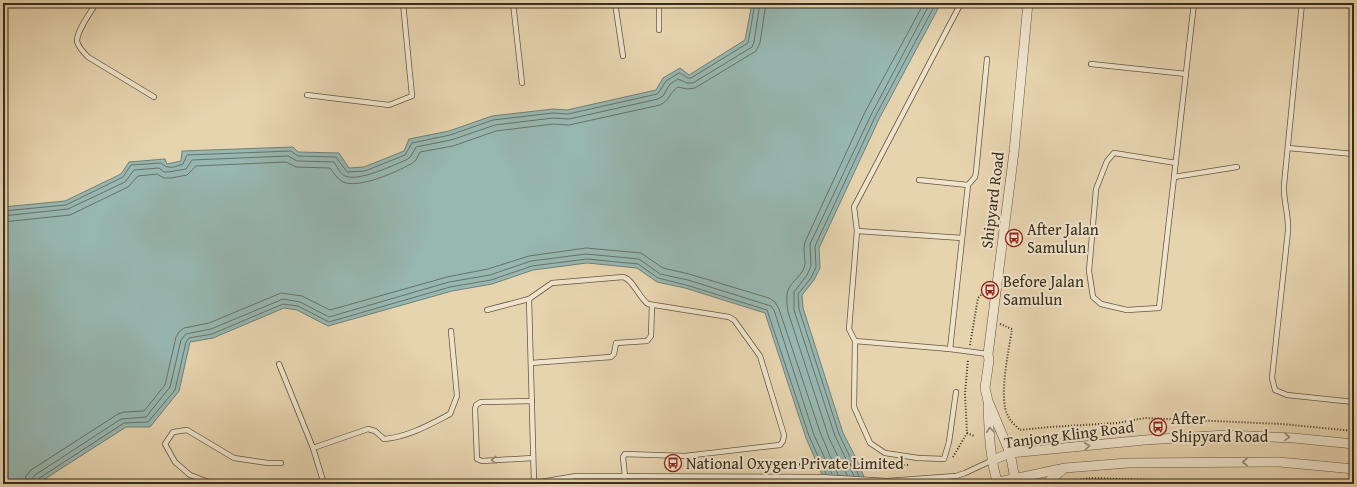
<svg xmlns="http://www.w3.org/2000/svg" width="1357" height="487" font-family="'Gentium Book Plus',serif">
  <rect width="100%" height="100%" fill="#e6d4af"/>
  <filter id="stains"><feTurbulence type="fractalNoise" baseFrequency=".005" numOctaves="4"/><feColorMatrix values="0 0 0 0 .2 0 0 0 0 .09 0 0 0 0 .02 0 0 0 .5 -.17"/></filter>
  <radialGradient id="worn" r=".72"><stop offset=".6" stop-color="#630" stop-opacity="0"/><stop offset="1" stop-color="#630" stop-opacity=".3"/></radialGradient>
  <polygon fill="#97b7b1" stroke="#718076" points="752,3 941,3 879,119 819,248 820,268 814,280 802,295 803,308 843,433 856,458 867,484 826,484 806,438 765,313 685,288 657,282 637,268 587,263 533,270 492,284 452,291 328,326 297,310 284,308 213,338 190,342 179,391 150,427 126,427 37,484 3,484 3,207 65,201 121,174 129,162 165,159 167,164 181,161 182,151 293,147 298,152 339,153 349,168 364,167 404,151 409,139 449,131 492,116 553,109 567,110 656,90 663,78 680,68 689,75 745,40"/>
  <g fill="none" stroke-linecap="round" stroke-linejoin="round">
    <g stroke="#687267" stroke-width="1">
      <path d="M3,211L66,205L123,177L131,165L161,163C168,170 175,167 183,164L187,155L291,151L298,156L336,157L347,172L365,171L405,155L412,143L450,135L493,120L553,113L568,114L657,94L659,92L666,81L679,73C683,73 685,79 691,78L748,43L755,3"/>
      <path d="M3,216L68,209L125,182L134,170L159,168L164,172H168L186,169L192,160L288,156L297,161L334,162C337,166 340,174 345,176C359,182 394,165 408,159L411,156L416,147L451,140L495,125L553,118L569,119L658,99L663,96L670,84L678,79L687,83H693L752,47L754,42L760,3"/>
      <path d="M3,222L70,215L128,187L138,176L157,174L164,178H171L187,175L196,166L286,162L296,167L330,168C334,173 337,179 343,182C359,189 396,172 411,164L416,160L420,152L453,146L496,131L553,124L569,125L660,105C669,101 670,92 678,87L687,89L695,88L756,51L760,43L766,3"/>
      <path d="M847,475L829,438L788,312C787,305 786,296 788,290C792,281 804,274 805,264C805,256 803,249 805,242L865,112L924,3"/>
      <polyline points="854,476 835,436 794,310 794,292 807,275 811,266 810,244 871,115 930,3"/>
      <polyline points="859,476 839,434 799,309 798,294 811,278 816,267 815,246 875,117 936,3"/>
      <polyline points="25,484 26,476 31,470 118,414 124,412 144,411 165,385 176,337 179,332 184,328 209,323 281,293 302,296 330,310 447,277 488,269 529,256 586,248 641,253 663,268 689,274 769,298 775,302 779,309 820,432 838,475"/>
      <polyline points="31,484 32,479 35,475 121,419 146,417 170,387 181,340 186,334 211,329 283,299 300,302 329,317 449,282 490,275 531,261 586,254 639,259 660,274 688,280 771,306 774,310 814,435 832,474"/>
      <polyline points="36,484 38,479 124,423 148,422 175,390 186,342 189,338 212,334 283,304 298,306 329,322 450,287 491,280 532,266 587,259 638,264 658,278 686,285 767,310 809,436 826,474"/>
    </g>
    <g stroke="#645742" stroke-width="6">
      <g id="lane">
        <path d="M96,3C91,12 77,30 77,41C78,47 84,53 88,57L154,97"/>
        <polyline points="513,3 522,83"/>
        <polyline points="615,3 623,56"/>
        <path d="M1302,3L1284,185C1283,200 1289,215 1288,231L1272,378L1275,390L1287,395L1354,402"/>
        <polyline points="659,30 659,3"/>
        <polyline points="1091,64 1186,74"/>
        <polyline points="307,95 389,105 412,96 403,3"/>
        <polyline points="1288,148 1354,154"/>
        <polyline points="1176,163 1114,153 1107,161 1096,189 1089,271 1093,297 1101,304 1127,310 1159,308 1194,3"/>
        <polyline points="1174,177 1237,167"/>
        <polyline points="919,180 968,185"/>
        <polyline points="857,231 962,238"/>
        <polyline points="529,299 534,483"/>
        <path d="M487,310L529,299L552,283L623,277C633,279 639,298 648,304L729,317L734,320L760,356L784,435L783,441L780,445L685,456L625,454L623,457L625,477"/>
        <polyline points="855,341 950,349 988,354"/>
        <polyline points="950,349 968,185 975,177 976,172 987,59"/>
        <polyline points="531,363 611,357 614,354 616,343 647,341 651,336 652,305"/>
        <polyline points="279,364 313,448 324,484"/>
        <polyline points="956,392 949,442 944,459 918,458 885,453 870,443 854,407 855,341 849,329 857,231 854,207 961,3"/>
        <polyline points="532,401 481,402 476,405 475,409 477,459 482,461 533,458"/>
        <path d="M313,448L368,429L375,431L384,439C408,437 429,425 450,414L457,396L451,331"/>
        <polyline points="766,478 766,484"/>
        <polyline points="214,484 190,475 175,462 165,444 173,432 187,430 234,458 268,463 281,463"/>
        <polyline points="529,484 576,476 820,477 887,481 956,476 965,473 993,460"/>
        <polyline points="989,484 998,482"/>
      </g>
    </g>
    <g stroke="#645742" stroke-width="10">
      <g id="street">
        <path d="M988,406C989,431 990,460 998,484"/>
        <polyline points="993,460 1010,453 1145,440 1226,435 1294,438 1354,444"/>
        <polyline points="998,482 1065,468 1128,463 1279,462 1354,469"/>
        <polyline points="1016,484 1010,453 988,401 985,388 989,360 988,354 1014,152 1028,3"/>
        <polyline points="1046,484 1062,470"/>
      </g>
    </g>
    <g stroke="#392d1d" stroke-width="2" stroke-dasharray="1 2" stroke-linecap="butt">
      <path d="M1000,324L1012,329C1009,350 998,398 1008,416C1010,421 1016,426 1020,430L1050,427L1117,423L1145,418L1282,424L1354,431"/>
      <polyline points="970,345 978,298 987,289"/>
      <polyline points="967,433 974,436"/>
      <polyline points="953,457 967,433 965,394 968,359"/>
      <polyline points="767,471 767,464 910,465"/>
      <polyline points="1063,484 1069,481 1091,478 1276,484"/>
    </g>
    <use href="#lane" stroke="#efe3cb" stroke-width="4.5"/>
    <use href="#street" stroke="#efe3cb" stroke-width="9"/>
  </g>
  <defs><path id="oneway-chevron" d="M-2-3.5L2.5 0L-2 3.5" fill="none" stroke-width="1.6" stroke-linecap="round" stroke-linejoin="round"/></defs>
  <g stroke="#948874">
    <use href="#oneway-chevron" transform="translate(990 430) rotate(-95)"/>
    <use href="#oneway-chevron" transform="translate(1287 437) rotate(2)"/>
    <use href="#oneway-chevron" transform="translate(1087 446) rotate(-6)"/>
    <use href="#oneway-chevron" transform="translate(494 460) rotate(177)"/>
    <use href="#oneway-chevron" transform="translate(1245 462) rotate(180)"/>
  </g>
  <defs>
    <g id="bus-ring" transform="scale(0.9)"><circle r="9.5" fill="#efe3cb" stroke="#8f2418" stroke-width="1.5"/><path d="M-5-6H5V4H4V6H2V4H-2V6H-4V4H-5ZM-3.5-4V0h7V-4ZM-3.5 1.2v1.5H-2V1.2ZM2 1.2v1.5H3.5V1.2Z" fill="#8f2418"/></g>
  </defs>
  <g fill-rule="evenodd">
    <use href="#bus-ring" x="1014" y="238"/>
    <use href="#bus-ring" x="990" y="290"/>
    <use href="#bus-ring" x="1158" y="427"/>
    <use href="#bus-ring" x="673" y="463"/>
  </g>
  <g text-anchor="middle" dominant-baseline="central" stroke-width="4" stroke-linejoin="round" paint-order="stroke">
    <g font-size="16" fill="#392d1d" stroke="#efe3cb">
      <text transform="translate(992 200) rotate(-83)">Shipyard Road</text>
      <text transform="translate(1069 434) rotate(-7)">Tanjong Kling Road</text>
    </g>
    <g font-size="16" fill="#392d1d" stroke="#efe3cb" text-anchor="start">
      <text x="1027" y="229">After Jalan<tspan x="1027" dy="18">Samulun</tspan></text>
      <text x="1003" y="281">Before Jalan<tspan x="1003" dy="18">Samulun</tspan></text>
      <text x="1171" y="418">After<tspan x="1171" dy="18">Shipyard Road</tspan></text>
      <text x="686" y="463">National Oxygen Private Limited</text>
    </g>
  </g>
  <rect width="1357" height="487" fill="none" stroke="#e6d4af" stroke-width="16"/>
  <rect x="4" y="4" width="1349" height="479" fill="none" stroke="#392d1d" stroke-width="2"/>
  <rect x="8" y="8" width="1341" height="471" fill="none" stroke="#392d1d"/>
  <rect width="100%" height="100%" filter="url(#stains)"/>
  <rect width="100%" height="100%" fill="url(#worn)"/>
</svg>
